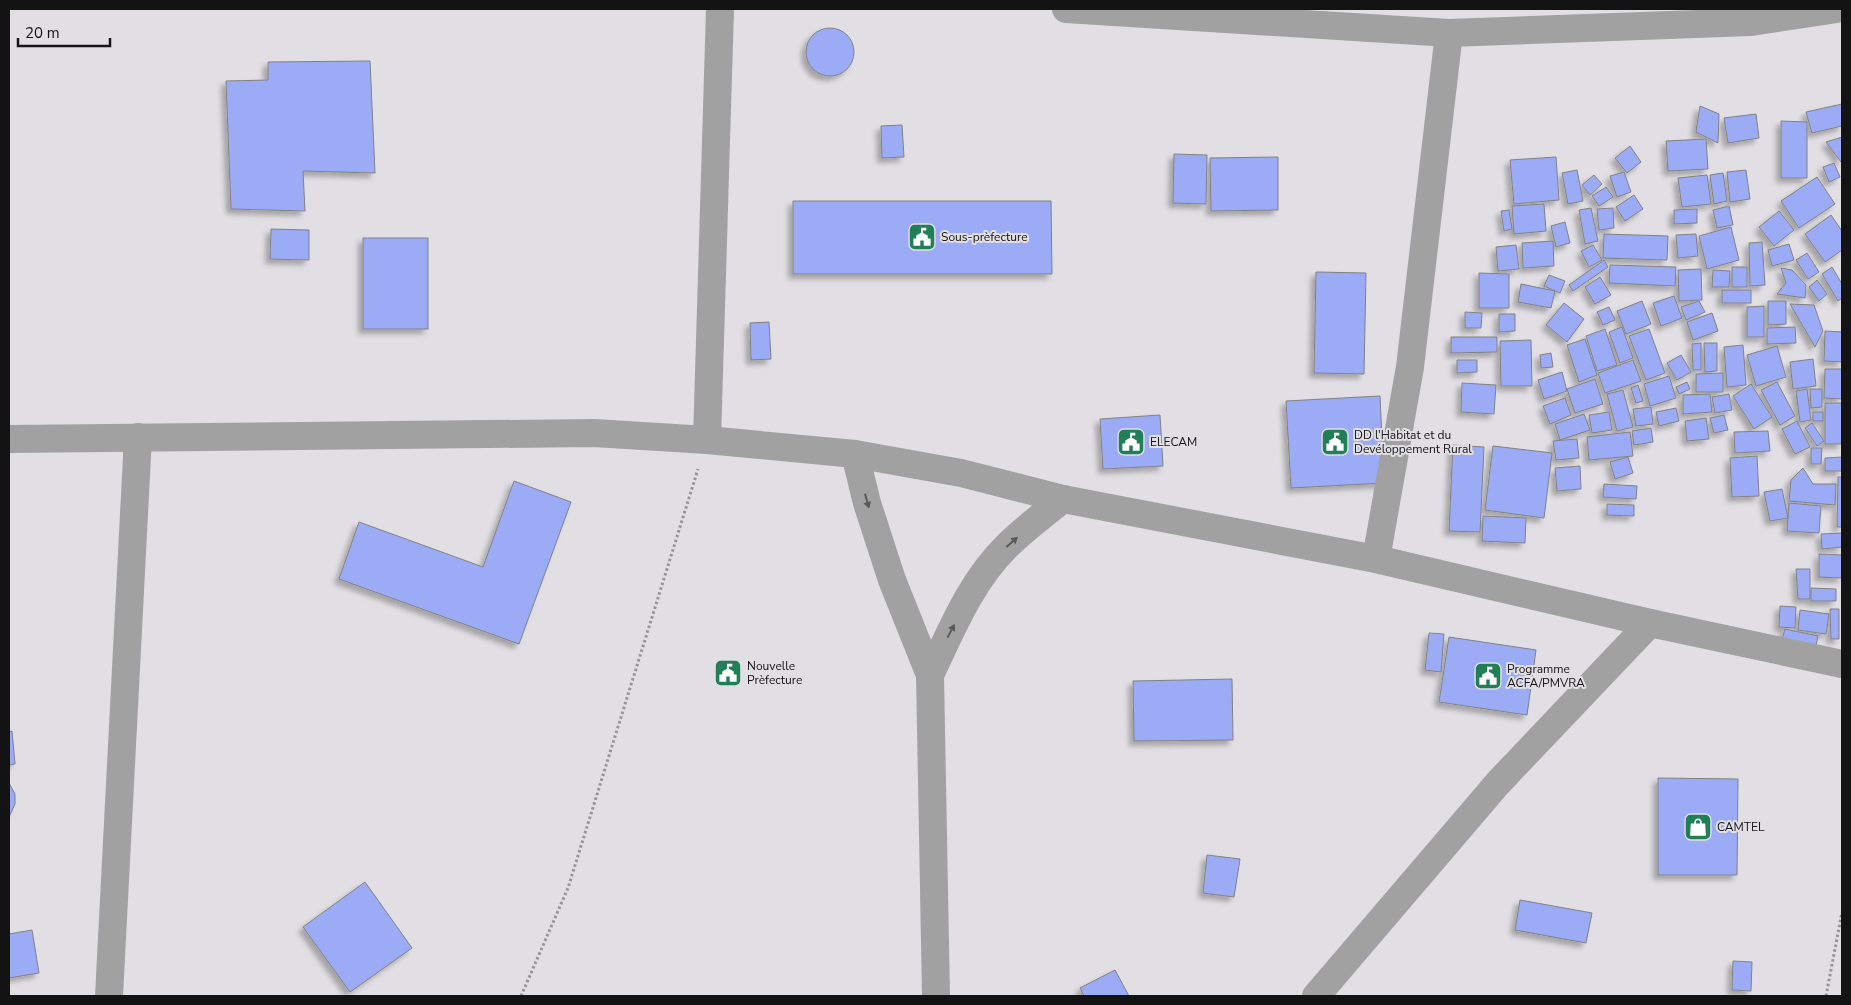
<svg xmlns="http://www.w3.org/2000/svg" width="1851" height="1005" font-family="'Nunito Sans',sans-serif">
  <defs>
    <filter id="shadow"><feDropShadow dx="-4.5" dy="4.5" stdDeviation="2.5" flood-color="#0004"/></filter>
  </defs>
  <rect width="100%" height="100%" fill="#e1dfe3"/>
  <g fill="#9cabf6" stroke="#818184" filter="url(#shadow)">
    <circle cx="830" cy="52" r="24"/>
    <polygon points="370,61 375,173 303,171 305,211 231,209 226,81 268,80 268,62"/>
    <polygon points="1842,104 1842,126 1812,133 1806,112"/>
    <polygon points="1700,106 1719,114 1718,143 1696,132"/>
    <polygon points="1756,114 1759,138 1728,143 1724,118"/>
    <polygon points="1781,121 1807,122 1807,178 1781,178"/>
    <polygon points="902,125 904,157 882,158 881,126"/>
    <polygon points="1842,137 1842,159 1841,162 1826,142"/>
    <polygon points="1706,139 1708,169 1668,171 1666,141"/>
    <polygon points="1630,146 1641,162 1627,173 1615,158"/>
    <polygon points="1174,154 1207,155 1206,204 1173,203"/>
    <polygon points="1278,157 1278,210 1211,211 1210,158"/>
    <polygon points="1556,157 1559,200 1514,204 1510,160"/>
    <polygon points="1834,163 1840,177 1829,182 1823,167"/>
    <polygon points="1577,170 1583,201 1568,204 1562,173"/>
    <polygon points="1746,170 1750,199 1730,202 1727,172"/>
    <polygon points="1624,172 1631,192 1617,197 1610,176"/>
    <polygon points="1723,173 1727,201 1714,204 1710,175"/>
    <polygon points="1594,175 1602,184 1590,195 1582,185"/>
    <polygon points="1707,175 1711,204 1682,207 1678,178"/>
    <polygon points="1817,177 1835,204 1799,228 1781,201"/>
    <polygon points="1606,187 1613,197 1599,206 1592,196"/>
    <polygon points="1634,195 1643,209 1625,221 1616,207"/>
    <polygon points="793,201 1051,201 1052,274 793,274"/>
    <polygon points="1544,204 1546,231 1514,234 1512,206"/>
    <polygon points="1729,206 1733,225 1717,228 1713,210"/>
    <polygon points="1591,208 1598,241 1585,244 1579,210"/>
    <polygon points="1613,208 1614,228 1599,230 1597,209"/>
    <polygon points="1697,209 1697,223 1674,224 1674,210"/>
    <polygon points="1509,210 1512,229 1504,231 1501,211"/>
    <polygon points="1779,211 1794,230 1774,246 1759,227"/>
    <polygon points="1831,215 1842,231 1842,250 1825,262 1805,234"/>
    <polygon points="1565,222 1570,243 1556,247 1551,226"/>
    <polygon points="1731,227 1739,260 1707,269 1699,236"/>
    <polygon points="271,229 309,230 309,260 270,259"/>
    <polygon points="1604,234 1668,236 1667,260 1603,258"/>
    <polygon points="1696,234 1698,256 1678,258 1676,235"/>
    <rect x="363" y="238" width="65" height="91"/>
    <polygon points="1553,241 1554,266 1523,268 1522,243"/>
    <polygon points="1762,242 1765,285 1750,286 1749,243"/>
    <polygon points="1789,244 1794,260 1772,266 1768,250"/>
    <polygon points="1516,245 1519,269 1498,271 1496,247"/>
    <polygon points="1593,245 1602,260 1589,267 1581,251"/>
    <polygon points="1807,253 1819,272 1808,279 1796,260"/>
    <polygon points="1604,260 1608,267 1573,291 1569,285"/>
    <polygon points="1610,265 1676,267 1675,286 1609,283"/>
    <rect x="1732" y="267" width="15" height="20"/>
    <polygon points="1832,267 1842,284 1842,298 1838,301 1822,274"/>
    <polygon points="1781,268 1792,270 1806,285 1805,298 1777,294 1786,283"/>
    <polygon points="1701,269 1702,300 1679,301 1678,270"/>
    <polygon points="1713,270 1730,271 1729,287 1712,287"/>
    <polygon points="1316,272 1366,273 1364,374 1314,373"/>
    <polygon points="1479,273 1509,274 1509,308 1479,308"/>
    <polygon points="1549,275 1565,281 1560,293 1544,286"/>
    <polygon points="1600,277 1611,295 1595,304 1585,287"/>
    <polygon points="1817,280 1827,294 1819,301 1809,287"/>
    <polygon points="1521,284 1555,291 1551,308 1518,302"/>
    <rect x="1722" y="290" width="29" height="13"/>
    <polygon points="1674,296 1682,318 1661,326 1653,303"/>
    <polygon points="1642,301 1651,324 1626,334 1617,311"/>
    <polygon points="1699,301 1705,312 1686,320 1681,307"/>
    <polygon points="1768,301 1786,301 1786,324 1768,325"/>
    <polygon points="1564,303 1584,319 1567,342 1546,325"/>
    <polygon points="1790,304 1814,305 1823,331 1815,347"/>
    <polygon points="1764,306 1764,337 1747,337 1747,307"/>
    <polygon points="1609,307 1615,320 1603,325 1597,312"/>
    <polygon points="1465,312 1482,313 1481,328 1465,328"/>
    <polygon points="1712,313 1718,331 1693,340 1687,322"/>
    <polygon points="1499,314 1515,314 1515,331 1499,332"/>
    <polygon points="769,322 771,359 751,360 750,323"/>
    <polygon points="1622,327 1633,358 1620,363 1609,332"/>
    <polygon points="1795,327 1796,343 1767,344 1767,328"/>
    <polygon points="1605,329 1617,365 1597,371 1586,336"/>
    <polygon points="1649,329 1665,373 1646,380 1629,336"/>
    <polygon points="1825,331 1842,332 1842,362 1824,361"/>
    <polygon points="1451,337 1497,337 1497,352 1451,353"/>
    <polygon points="1585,339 1597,375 1579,382 1567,345"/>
    <polygon points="1531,340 1532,386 1501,386 1500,341"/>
    <polygon points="1701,343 1701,370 1693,370 1692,344"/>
    <polygon points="1704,343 1717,343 1717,371 1705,372"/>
    <polygon points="1743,345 1746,385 1727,387 1724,347"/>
    <polygon points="1777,346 1786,377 1756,386 1747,355"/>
    <polygon points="1551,353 1553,367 1541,368 1540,355"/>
    <polygon points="1681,355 1691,372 1677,380 1667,363"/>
    <polygon points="1813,359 1816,386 1793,389 1790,362"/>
    <polygon points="1457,360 1477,360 1477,372 1457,373"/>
    <polygon points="1633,360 1641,381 1605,393 1598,373"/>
    <polygon points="1825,369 1842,369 1842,399 1824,398"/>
    <polygon points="1562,372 1567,391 1544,399 1538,380"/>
    <polygon points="1723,373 1723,392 1696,392 1696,374"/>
    <polygon points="1669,376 1676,398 1650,406 1644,384"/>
    <polygon points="1595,379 1603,404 1575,413 1567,389"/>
    <polygon points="1687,382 1690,389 1679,394 1676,387"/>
    <polygon points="1777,382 1795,416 1780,425 1761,390"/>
    <polygon points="1462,383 1496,385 1494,414 1461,412"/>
    <polygon points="1751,384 1772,417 1754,429 1733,396"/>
    <polygon points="1638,385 1643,401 1636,403 1631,388"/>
    <polygon points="1807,389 1811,420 1800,422 1796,391"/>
    <polygon points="1810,389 1822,389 1822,407 1811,408"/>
    <polygon points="1623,390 1633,427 1617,431 1607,394"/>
    <polygon points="1710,394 1712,412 1683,414 1683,395"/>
    <polygon points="1729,394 1732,410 1715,413 1712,397"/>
    <polygon points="1380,396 1384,483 1291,488 1286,401"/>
    <polygon points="1565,398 1571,415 1550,424 1543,406"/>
    <rect x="1825" y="403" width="17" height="41"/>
    <polygon points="1651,407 1653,424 1636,426 1633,409"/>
    <polygon points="1676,408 1679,421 1659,426 1656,412"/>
    <polygon points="1609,412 1612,430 1592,433 1589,415"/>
    <rect x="1813" y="412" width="10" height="9"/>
    <polygon points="1584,414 1590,430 1560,440 1555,424"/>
    <polygon points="1160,415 1163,466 1103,469 1100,419"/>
    <polygon points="1724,415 1728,430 1714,433 1710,418"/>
    <polygon points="1706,418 1709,439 1687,441 1685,421"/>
    <polygon points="1797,421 1810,447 1795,454 1782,429"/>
    <polygon points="1812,423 1824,441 1817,446 1805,428"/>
    <polygon points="1651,428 1653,442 1634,445 1632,431"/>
    <polygon points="1768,431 1770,451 1735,453 1734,432"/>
    <polygon points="1630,432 1633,456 1589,460 1587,437"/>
    <polygon points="1577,439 1579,458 1556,460 1553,441"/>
    <polygon points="1453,445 1484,447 1480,532 1449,531"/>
    <polygon points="1493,446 1552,453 1544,518 1485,510"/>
    <polygon points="1811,448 1822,448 1821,464 1811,464"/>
    <polygon points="1757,456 1759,496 1732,497 1730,458"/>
    <polygon points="1628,457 1633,473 1615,479 1610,462"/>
    <polygon points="1842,457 1842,471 1825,471 1825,458"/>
    <polygon points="1580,466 1581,489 1557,491 1555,468"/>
    <polygon points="1803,468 1813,484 1836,484 1835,505 1789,501 1791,480"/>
    <polygon points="1838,477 1842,477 1842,527 1837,527"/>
    <polygon points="514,481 571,502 519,644 339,579 359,522 483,567"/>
    <polygon points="1604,484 1637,486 1636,499 1603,497"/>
    <polygon points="1782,489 1788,518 1770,521 1764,492"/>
    <polygon points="1789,503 1821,506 1819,533 1787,531"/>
    <polygon points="1607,504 1634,505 1634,516 1607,515"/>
    <polygon points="1483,516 1526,518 1525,543 1482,541"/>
    <polygon points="1842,533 1842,547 1822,549 1821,534"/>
    <polygon points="1819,554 1842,555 1842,578 1819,577"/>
    <polygon points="1796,569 1810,569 1810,599 1798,599"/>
    <polygon points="1811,588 1836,589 1836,601 1811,601"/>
    <polygon points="1780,606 1796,607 1795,628 1779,627"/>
    <polygon points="1830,609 1839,609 1839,639 1831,639"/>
    <polygon points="1800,610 1829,614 1826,634 1798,630"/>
    <polygon points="1785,629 1818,636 1815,650 1781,643"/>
    <polygon points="1429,633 1444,634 1441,672 1425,670"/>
    <polygon points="1449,637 1536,650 1527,715 1439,702"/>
    <polygon points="1232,679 1233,740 1134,741 1133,681"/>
    <polygon points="12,731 15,764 9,765 9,732"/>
    <polygon points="1658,778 1738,779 1737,875 1658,875"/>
    <polygon points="9,783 15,794 15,804 9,817"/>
    <polygon points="1207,855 1240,859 1234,897 1203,893"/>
    <polygon points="365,882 412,948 350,992 303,927"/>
    <polygon points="1520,900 1592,913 1586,943 1515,930"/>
    <polygon points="32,930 39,973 9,978 9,934"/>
    <polygon points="1733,961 1752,962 1751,991 1732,990"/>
    <polygon points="1115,970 1129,996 1084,996 1080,988"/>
  </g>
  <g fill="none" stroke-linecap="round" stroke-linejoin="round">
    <g stroke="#959497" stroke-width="3" stroke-dasharray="2.5 2.5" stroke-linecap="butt">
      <polyline points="521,996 568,888 698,469"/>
      <polyline points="1826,996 1842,912"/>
    </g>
    <g stroke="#a2a1a2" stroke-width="28">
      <polyline points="1066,9 1449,33 1751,22 1837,9"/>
      <polyline points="9,439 594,433 707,440 855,454 961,473 1063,499 1376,559 1650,623 1842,664"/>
      <polyline points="707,440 720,9"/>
      <polyline points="855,454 867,503 892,580 930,675 936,996"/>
      <polyline points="1376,559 1410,367 1449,33"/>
      <path d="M930,675C951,631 971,581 1007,546C1024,529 1044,514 1063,499"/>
      <polyline points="109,996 138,437"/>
      <polyline points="1316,996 1498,783 1650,623"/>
    </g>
  </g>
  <defs><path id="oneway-solid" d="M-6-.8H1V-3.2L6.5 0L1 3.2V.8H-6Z" transform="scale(1.25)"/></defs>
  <g fill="#5a5a5b">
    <use href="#oneway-solid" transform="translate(867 501) rotate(75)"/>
    <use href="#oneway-solid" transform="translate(1012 542) rotate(-41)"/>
    <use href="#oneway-solid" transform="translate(951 631) rotate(-62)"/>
  </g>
  <defs>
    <g id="civic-square" transform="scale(1.4375)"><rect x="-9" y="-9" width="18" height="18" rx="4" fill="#207f56" stroke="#e1dfe3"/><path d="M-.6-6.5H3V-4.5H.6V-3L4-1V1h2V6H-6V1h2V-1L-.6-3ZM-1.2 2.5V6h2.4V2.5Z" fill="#fff"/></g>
    <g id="shop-square" transform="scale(1.4375)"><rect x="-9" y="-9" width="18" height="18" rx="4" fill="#207f56" stroke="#e1dfe3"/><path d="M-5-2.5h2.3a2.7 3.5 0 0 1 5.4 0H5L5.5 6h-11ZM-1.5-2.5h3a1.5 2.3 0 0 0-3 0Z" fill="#fff"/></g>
  </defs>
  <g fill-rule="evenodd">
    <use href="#civic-square" x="922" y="237"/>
    <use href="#civic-square" x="1131" y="442"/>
    <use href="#civic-square" x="1335" y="442"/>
    <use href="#civic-square" x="728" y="673"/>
    <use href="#civic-square" x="1488" y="676"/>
    <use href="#shop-square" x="1698" y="827"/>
  </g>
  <g text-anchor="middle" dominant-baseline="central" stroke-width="4" stroke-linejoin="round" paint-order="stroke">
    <g font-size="12" fill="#131314" stroke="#e1dfe3" text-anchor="start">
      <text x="941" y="237">Sous-prèfecture</text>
      <text x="1354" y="435">DD l'Habitat et du<tspan x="1354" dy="14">Devéloppement Rural</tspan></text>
      <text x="1150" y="442">ELECAM</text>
      <text x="747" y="666">Nouvelle<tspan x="747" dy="14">Prèfecture</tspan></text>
      <text x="1507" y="669">Programme<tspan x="1507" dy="14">ACFA/PMVRA</tspan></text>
      <text x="1717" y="827">CAMTEL</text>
    </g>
  </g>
  <rect width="1851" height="1005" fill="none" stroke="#131314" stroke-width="20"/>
  <path d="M18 38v8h92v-8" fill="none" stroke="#131314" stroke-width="2.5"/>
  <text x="25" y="38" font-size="15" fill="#131314" stroke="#e1dfe3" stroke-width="4" paint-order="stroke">20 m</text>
</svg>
